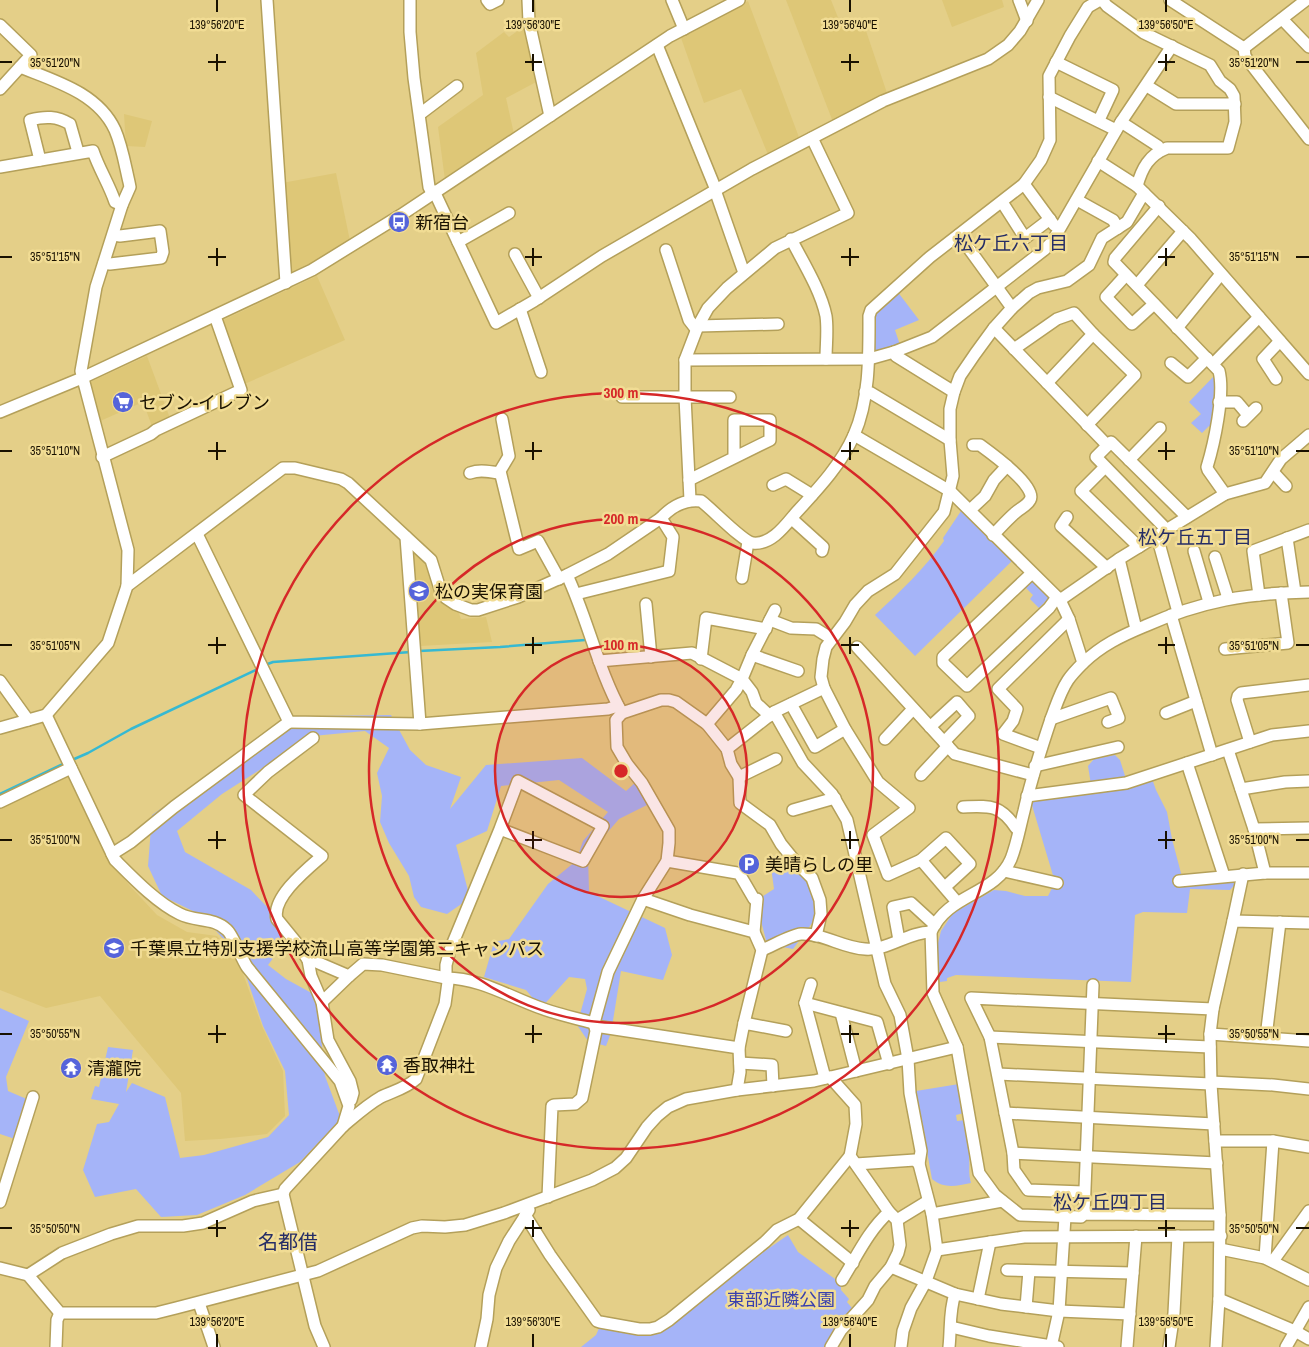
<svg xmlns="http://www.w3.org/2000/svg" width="1309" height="1347" font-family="'Archivo Narrow','Noto Sans JP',sans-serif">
  <rect width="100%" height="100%" fill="#e4cf88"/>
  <g fill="#dec777">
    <polygon points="786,0 831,0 841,25 862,19 887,93 833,122"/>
    <polygon points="942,0 1002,0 1004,7 952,27"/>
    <polygon points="748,1 800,140 769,157 741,89 704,103 680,35"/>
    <polygon points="526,25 538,81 506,98 514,134 445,180 438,127 483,95 476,53 504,32 509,37"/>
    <polygon points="124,114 152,121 145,147 126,146"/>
    <polygon points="336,173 350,241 291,275 282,183"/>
    <polygon points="317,276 345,340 242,385 219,322"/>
    <polygon points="147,356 171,421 153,429 143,402 98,422 88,383"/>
    <polygon points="412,547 424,559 430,572 432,584 439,597 458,611 461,619 486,617 492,642 420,646"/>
    <polygon points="71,775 113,866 130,886 157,915 187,932 217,936 238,960 262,1026 283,1071 285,1116 267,1134 220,1139 185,1141 181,1093 100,996 46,1008 0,990 0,808"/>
  </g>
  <g fill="#a5b4f8">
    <polygon points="897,291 919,320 895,330 900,345 874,352 873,315"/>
    <polygon points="1214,376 1216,376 1212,429 1209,426 1202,433 1191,423 1201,414 1189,402"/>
    <path d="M963,508L987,536L1013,560L915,656L875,615C900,592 924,569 944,541L943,538Z"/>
    <polygon points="1031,579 1049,595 1049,598 1039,608 1030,599 1033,595 1022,584"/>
    <polygon points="391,715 410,750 426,765 461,777 450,809 486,765 582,758 626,791 637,781 651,803 619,819 588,855 589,892 665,928 672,955 663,980 621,971 611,1033 606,1046 588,1041 577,1025 587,989 585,979 569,977 541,1008 526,990 484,977 494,942 509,939 548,884 576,861 583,841 608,812 559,780 501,786 487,831 456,845 470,898 447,914 421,907 414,897 409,876 389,843 380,822 382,796 377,773 389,748 365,731 313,736 222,794 177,831 185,852 251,890 292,933 268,965 286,979 317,996 325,1076 341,1119 300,1162 245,1195 197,1215 161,1217 136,1189 95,1197 83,1170 97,1124 109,1122 119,1104 91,1099 95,1086 99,1087 108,1047 133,1050 126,1092 132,1083 165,1097 180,1158 204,1155 268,1137 289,1115 285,1071 263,1026 240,958 203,916 162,896 148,866 152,815 223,765 275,735 320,716"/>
    <polygon points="1115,755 1120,760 1126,779 1150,773 1156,790 1167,812 1172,839 1182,877 1218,871 1239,880 1230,890 1190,889 1187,913 1143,912 1135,915 1131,982 956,975 947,978 947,981 940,982 935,955 941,931 953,913 994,890 1006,891 1025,896 1048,896 1055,882 1031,802 1036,798 1092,791 1088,766 1094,759"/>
    <polygon points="784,855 806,876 818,915 793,949 767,944 760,917 760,898 774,889 771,867 772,856"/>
    <polygon points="0,1008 29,1021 6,1077 8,1091 29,1100 15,1139 0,1134"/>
    <path d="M959,1084L964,1113L956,1115L957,1121L966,1120L972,1156L969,1157C970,1167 968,1173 971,1183C956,1186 944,1189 932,1179L916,1091Z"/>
    <polygon points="788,1235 798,1252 835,1279 841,1278 844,1283 841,1287 841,1290 849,1299 847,1302 852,1308 855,1305 857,1308 828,1347 581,1347 596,1335 600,1326 656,1331 726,1278"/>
  </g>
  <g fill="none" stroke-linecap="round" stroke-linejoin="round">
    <g stroke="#36b9d2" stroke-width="2.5">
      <polyline points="419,651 500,647 585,640"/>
      <polyline points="265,665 273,662 411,652"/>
      <polyline points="72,760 88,753 131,729 258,669"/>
      <polyline points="0,794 65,763"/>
    </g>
    <g stroke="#b4a05a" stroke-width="14">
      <g id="minor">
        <polyline points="267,0 286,283"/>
        <polyline points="410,0 410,32 414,78 429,187 432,193"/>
        <polyline points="487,0 490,4 498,0"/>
        <polyline points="528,0 529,22 550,116"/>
        <polyline points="672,0 684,29"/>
        <polyline points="1019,0 1027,21"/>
        <path d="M1102,0L1107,6L1144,33L1210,65L1220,81L1230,89L1234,96L1235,122L1228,148H1167C1149,155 1142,168 1137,186"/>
        <polyline points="1170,0 1244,48 1245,56 1247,59 1309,139"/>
        <polyline points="1282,19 1309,47"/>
        <polyline points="0,25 31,55 0,89"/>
        <polyline points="657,45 716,190"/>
        <polyline points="1244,48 1306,0"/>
        <polyline points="1056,62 1113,90 1099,120"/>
        <path d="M20,67C55,81 98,93 115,130C122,146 125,165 129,182L130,187L122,205L96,287L81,371L128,550L127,586"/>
        <polyline points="1147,86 1176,104 1235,104"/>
        <polyline points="1049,97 1116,130"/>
        <polyline points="420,114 457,86"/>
        <polyline points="1121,122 1158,146 1160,151"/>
        <path d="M40,160L30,120C45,116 57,116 70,124L78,152"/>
        <path d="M0,167L93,151C99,169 109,184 115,202L122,205"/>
        <polyline points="1024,184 1054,225"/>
        <polyline points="715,190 744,273"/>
        <polyline points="434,191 496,323 534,301 602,256 752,169 883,101 988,59 1008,45 1020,31 1038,0"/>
        <polyline points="1144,193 1191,239 1309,374"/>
        <polyline points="1077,200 1113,220 1118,228"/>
        <polyline points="1002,202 1025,238 1050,219"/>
        <polyline points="959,235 1012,308"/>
        <path d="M791,239C803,262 821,291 826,316C828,330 826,345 826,359"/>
        <polyline points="458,242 509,213"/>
        <polyline points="666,250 689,320 696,329"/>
        <polyline points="515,254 539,298"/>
        <polyline points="104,263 110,264 161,258 163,252 160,231 120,236 114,235"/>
        <polyline points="1126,275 1106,297 1132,324 1154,304"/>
        <polyline points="1137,285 1183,231"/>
        <polyline points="520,309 541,372"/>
        <polyline points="698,326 778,324"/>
        <polyline points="994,328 1107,445"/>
        <polyline points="1177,328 1221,274"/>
        <polyline points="1014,349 1057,319 1074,313 1093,334 1047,383"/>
        <polyline points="894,352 896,356 954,392"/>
        <polyline points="685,360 869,359 894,352 932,337 1044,250 1052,242 1121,122 1172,46"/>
        <polyline points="1171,363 1188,377 1207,358"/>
        <polyline points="1213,364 1259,317"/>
        <polyline points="1276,379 1263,359 1280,341"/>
        <polyline points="865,392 871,393 950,440"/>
        <polyline points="622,397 730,397"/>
        <polyline points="1219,402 1237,402 1248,415"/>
        <polyline points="0,412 82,378 312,270 401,215 670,36 739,0"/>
        <polyline points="502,419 509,456 500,471 519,549 538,541 559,579"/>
        <polyline points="1243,421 1256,408"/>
        <polyline points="1087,425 1135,375 1093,334"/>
        <path d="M854,435L950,491L1060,600L1069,619L1083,663C1078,668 1072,674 1068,680C1060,692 1056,706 1051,719C1041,749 1031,779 1024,811C1020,826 1017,844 1011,859C995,896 948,893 931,932L933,993L957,1047L979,1173L995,1195L1020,1215L1081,1217L1084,1214L1220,1215"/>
        <path d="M973,445H980C991,453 1038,487 1030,500C1027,506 1020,508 1015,513C1007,520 1000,528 993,535"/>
        <polyline points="102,457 151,434 156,430 241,390 215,316"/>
        <polyline points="1129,460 1160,428"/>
        <polyline points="1105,467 1081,491 1139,547"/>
        <polyline points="1273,472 1286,486"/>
        <path d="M470,473C481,469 489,472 500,473"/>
        <polyline points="689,480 770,440 770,420 734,420 734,457"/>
        <polyline points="773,485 786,479 812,495"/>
        <polyline points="1225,494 1265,483 1281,459 1309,435"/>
        <polyline points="690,500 685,397 685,360 698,326 708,308 727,288 775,248 848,213 812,138"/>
        <polyline points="970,510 985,496 994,480 1007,466"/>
        <polyline points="1067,517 1061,526 1107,568"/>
        <polyline points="792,519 823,547 822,551"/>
        <polyline points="1167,530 1096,457 1111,442 1187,517"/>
        <polyline points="197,534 289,722 420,724 608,709 618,706"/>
        <polyline points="1157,536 1178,612"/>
        <polyline points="406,537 420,724"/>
        <polyline points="1287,538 1295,592"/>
        <polyline points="1194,551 1209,602"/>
        <polyline points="1215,557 1228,598"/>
        <polyline points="1119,559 1136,629"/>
        <polyline points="1032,573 943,657 943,663 967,686 1049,608 1057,597"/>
        <polyline points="742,578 748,542"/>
        <polyline points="576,594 669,571 673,537 661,518"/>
        <polyline points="1259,595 1253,551 1309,530"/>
        <path d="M1060,600L1119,559L1225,494L1208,470L1207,467C1214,444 1225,394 1219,371L1114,262L1115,258L1159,206"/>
        <polyline points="646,604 651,657"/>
        <polyline points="1171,615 1212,755"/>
        <polyline points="770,620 791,628 816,629 832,639"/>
        <polyline points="857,647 955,754 1033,775"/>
        <polyline points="1225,649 1288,643 1281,593"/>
        <polyline points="752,655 798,671"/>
        <polyline points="701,659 706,618 766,629"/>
        <polyline points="599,661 692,653 742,679 752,692 756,703 770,716"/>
        <path d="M1083,663C1102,645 1121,636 1145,626C1201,601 1248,593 1309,592"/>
        <polyline points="0,681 28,720"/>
        <polyline points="791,704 815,747 845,729"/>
        <polyline points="774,712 803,763 832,794 847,820 885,984 900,1015 908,1059 910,1093 921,1151 919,1164"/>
        <polyline points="622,713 661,700 669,700 676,702 707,724 727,749 731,764 739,777 740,803 770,825 781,844 794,860 812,878 820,900 821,914 816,936"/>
        <polyline points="1166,713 1196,701"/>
        <polyline points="46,715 112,854 131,842 174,807 289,722"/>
        <polyline points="1051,719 1111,698 1119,718 1108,722"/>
        <polyline points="707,724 736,690 742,679 752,655 775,610"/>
        <polyline points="930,727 957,702 969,716 944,742"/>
        <path d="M0,728L46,715L108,643L127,586L283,468H295L341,479L348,483L431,560L441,592L446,598L455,604L471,610H478L518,597L567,575L608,554L661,518C672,506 685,499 701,501C712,509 743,542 753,543C771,545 785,526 795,514C817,490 841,465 854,435C870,399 869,354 869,316L871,310L930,257L1024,184L1041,160L1050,140L1049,76L1070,36L1088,7L1100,0"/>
        <path d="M313,738L268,772L244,795L322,856C307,869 271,898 277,919L299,946L308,960L311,976L322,1002L328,1040L350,1081L353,1093L351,1100"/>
        <polyline points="885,739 913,709"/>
        <polyline points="1250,742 1237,700 1238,696 1241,693 1309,685"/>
        <polyline points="1041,748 1003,734 1013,721 1017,709 998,689 1069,619"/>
        <polyline points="727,749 774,712 824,688"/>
        <polyline points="1228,750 1254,829 1265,873"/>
        <polyline points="1187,763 1224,876"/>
        <polyline points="1035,766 1118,747"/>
        <polyline points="921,775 948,746"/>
        <polyline points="739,777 776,759"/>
        <polyline points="1241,789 1285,782 1309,781"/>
        <polyline points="1027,796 1126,783 1272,735 1309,731"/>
        <polyline points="0,802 71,768"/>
        <path d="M963,807C990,806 1000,804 1016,828L1019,829"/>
        <polyline points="793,810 835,798"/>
        <polyline points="1254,829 1309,828"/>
        <path d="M112,854L115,860C133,878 157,903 180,914C196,922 214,917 227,930C233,935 241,958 247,967L340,1081L349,1106L343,1126L285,1189L283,1194L315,1326L324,1347"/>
        <polyline points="921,860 957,902"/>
        <polyline points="667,861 737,873 740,875 754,899 757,899 754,932"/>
        <polyline points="1004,871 1057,883"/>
        <polyline points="1179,881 1265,873 1309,873"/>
        <polyline points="945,887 970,864 946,838 921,860 888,875 873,835 909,808 878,782 845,729 824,688 821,677 823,659 826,647 845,622 855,605 868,591 895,574 944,512 953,476 950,440 950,409 954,392 960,376 975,354 994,328 1012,308 1029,293 1038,288 1067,281 1089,265 1102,238 1127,222 1144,193 1137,186 1098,161"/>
        <polyline points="643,899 690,915 754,932 762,950 744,1023"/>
        <polyline points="1233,921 1243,874"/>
        <polyline points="899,940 893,907 911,903 935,925"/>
        <path d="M762,950C772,946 791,935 801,934C823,933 843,948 865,949C887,951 908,932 931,932"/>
        <path d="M308,960L314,961L349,976L363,964L382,965L446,978C479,978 508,996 538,1007C556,1014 575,1018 594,1023"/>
        <polyline points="811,984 805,1003 825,1078"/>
        <polyline points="322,1002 349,976"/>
        <polyline points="805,1003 877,1022 889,1064"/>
        <polyline points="841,1013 856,1071"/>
        <polyline points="595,1026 739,1048"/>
        <polyline points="1210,1034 1309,1041"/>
        <polyline points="990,1037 1210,1047"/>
        <polyline points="1266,1037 1280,922"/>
        <polyline points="740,1063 772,1065 773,1086"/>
        <polyline points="998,1074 1211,1084"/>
        <polyline points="830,1077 855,1105 856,1124 850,1156 889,1212 897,1220 900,1245 898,1253 891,1267 875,1286 868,1300 841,1330 831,1347"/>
        <polyline points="1211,1082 1273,1085 1309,1089"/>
        <polyline points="737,1090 740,1072 739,1048 744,1023 786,1031"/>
        <polyline points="1005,1113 1214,1124"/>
        <path d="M343,1126C355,1116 367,1105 381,1097C393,1091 405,1089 416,1079L445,1004L448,982L446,978V965L450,950L500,829L583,861L603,826L518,781L500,829"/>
        <polyline points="1215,1141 1273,1141 1309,1147"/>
        <polyline points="1013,1153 1217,1163"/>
        <polyline points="856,1164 915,1160 919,1164 932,1214 937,1250 926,1281 911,1308 903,1331 901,1347"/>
        <polyline points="1084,1192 1028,1190 1014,1170 1013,1153 990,1037 971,998 1213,1009"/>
        <path d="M548,1197L552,1106L554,1105L575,1104L582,1098L596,1031L594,1023L608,972L643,899L667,861L669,843V830L665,823L642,783L627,764L617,747L616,720L622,713C598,670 588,620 567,575"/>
        <polyline points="0,1202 33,1097"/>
        <polyline points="932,1214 1002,1201"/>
        <polyline points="1084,1214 1093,985"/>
        <polyline points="525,1215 550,1255 597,1321 600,1322 639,1329 650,1329 658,1327 669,1320 765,1242 777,1230 799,1219 850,1156"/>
        <polyline points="799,1219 853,1263"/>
        <polyline points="897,1220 928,1201"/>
        <polyline points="1220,1249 1265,1258 1309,1280"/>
        <polyline points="937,1250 1024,1237 1221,1236"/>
        <polyline points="1265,1258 1273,1141"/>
        <polyline points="1273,1261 1309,1211"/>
        <polyline points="891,1267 955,1294 1001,1304 1059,1311 1130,1314"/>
        <polyline points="0,1268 28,1275 60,1313 156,1313 176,1308 318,1271 412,1228 422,1226 445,1227 465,1225 504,1213 592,1180 615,1168 626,1158 647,1127 657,1116 668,1107 686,1099 737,1090 814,1081 957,1047"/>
        <polyline points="1007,1270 1133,1273"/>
        <polyline points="28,1275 62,1253 111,1234 138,1226 183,1226 203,1223 253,1201 283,1194"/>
        <path d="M842,1280C857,1256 868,1231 889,1212"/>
        <polyline points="978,1299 990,1242"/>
        <polyline points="1219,1299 1295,1331 1309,1339"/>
        <polyline points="199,1303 214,1347"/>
        <polyline points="1026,1307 1029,1271"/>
        <polyline points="951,1327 989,1336 1058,1347"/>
        <polyline points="56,1347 57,1320 60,1313"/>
        <polyline points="481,1347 487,1319 489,1295 496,1268 509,1241 529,1210"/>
        <path d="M949,1347C951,1329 949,1311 955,1294"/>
        <polyline points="1051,1347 1059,1311 1065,1217"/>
        <polyline points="1127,1347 1136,1236"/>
        <polyline points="1169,1347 1174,1313 1178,1236"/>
        <polyline points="1216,1347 1219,1299 1220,1215 1211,1084 1210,1034 1213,1009 1233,921 1309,923"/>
        <polyline points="1286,1347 1309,1307"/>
      </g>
    </g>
    <use href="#minor" stroke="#fff" stroke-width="11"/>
  </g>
  <path fill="none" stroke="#191100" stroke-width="2" d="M217,0V12M533,0V12M850,0V12M1166,0V12M217,54V71M533,54V71M850,54V71M1166,54V71M0,62H12M208,62H226M525,62H542M841,62H859M1158,62H1175M1296,62H1309M217,248V266M533,248V266M850,248V266M1166,248V266M0,257H12M208,257H226M525,257H542M841,257H859M1158,257H1175M1296,257H1309M217,442V460M533,442V460M850,442V460M1166,442V460M0,451H12M208,451H226M525,451H542M841,451H859M1158,451H1175M1296,451H1309M217,637V654M533,637V654M850,637V654M1166,637V654M0,645H12M208,645H226M525,645H542M841,645H859M1158,645H1175M1296,645H1309M217,831V849M533,831V849M850,831V849M1166,831V849M0,840H12M208,840H226M525,840H542M841,840H859M1158,840H1175M1296,840H1309M217,1025V1043M533,1025V1043M850,1025V1043M1166,1025V1043M0,1034H12M208,1034H226M525,1034H542M841,1034H859M1158,1034H1175M1296,1034H1309M217,1220V1237M533,1220V1237M850,1220V1237M1166,1220V1237M0,1228H12M208,1228H226M525,1228H542M841,1228H859M1158,1228H1175M1296,1228H1309M217,1334V1347M533,1334V1347M850,1334V1347M1166,1334V1347"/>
  <circle cx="621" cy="771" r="126" fill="#d62828" fill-opacity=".12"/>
  <g fill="none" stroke="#d62828" stroke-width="2.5">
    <circle cx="621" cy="771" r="126"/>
    <circle cx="621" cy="771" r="252"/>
    <circle cx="621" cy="771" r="378"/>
  </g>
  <defs>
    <g id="bus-disc" transform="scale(1.125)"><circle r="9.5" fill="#5564da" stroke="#f1dc94"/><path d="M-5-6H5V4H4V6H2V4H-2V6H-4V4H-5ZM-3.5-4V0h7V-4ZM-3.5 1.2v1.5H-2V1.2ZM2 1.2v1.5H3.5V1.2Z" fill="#fff"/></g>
    <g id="supermarket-disc" transform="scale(1.125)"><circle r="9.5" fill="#5564da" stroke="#f1dc94"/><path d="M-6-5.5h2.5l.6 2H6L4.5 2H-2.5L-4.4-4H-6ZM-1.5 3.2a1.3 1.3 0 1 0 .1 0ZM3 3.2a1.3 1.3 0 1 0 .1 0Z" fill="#fff"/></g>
    <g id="school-disc" transform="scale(1.125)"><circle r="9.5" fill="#5564da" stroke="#f1dc94"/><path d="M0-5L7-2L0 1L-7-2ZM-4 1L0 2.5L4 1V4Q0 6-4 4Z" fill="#fff"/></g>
    <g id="parking-disc" transform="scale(1.125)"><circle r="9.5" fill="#5564da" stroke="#f1dc94"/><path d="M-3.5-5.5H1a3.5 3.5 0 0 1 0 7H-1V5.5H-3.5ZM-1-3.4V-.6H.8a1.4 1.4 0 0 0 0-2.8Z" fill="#fff"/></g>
    <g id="temple-disc" transform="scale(1.125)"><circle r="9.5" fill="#5564da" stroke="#f1dc94"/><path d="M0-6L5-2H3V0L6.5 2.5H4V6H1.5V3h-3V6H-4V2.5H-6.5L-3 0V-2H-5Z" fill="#fff"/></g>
  </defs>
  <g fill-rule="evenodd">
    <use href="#bus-disc" x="399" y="222"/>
    <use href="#supermarket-disc" x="123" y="402"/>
    <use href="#school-disc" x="419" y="591"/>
    <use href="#parking-disc" x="749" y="864"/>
    <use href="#school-disc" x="114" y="948"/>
    <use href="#temple-disc" x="387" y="1065"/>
    <use href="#temple-disc" x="71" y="1068"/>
  </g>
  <g text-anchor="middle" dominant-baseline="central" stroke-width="5" stroke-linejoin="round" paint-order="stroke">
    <g font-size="18" fill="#191100" stroke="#f1dc94" text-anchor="start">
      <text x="415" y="222">新宿台</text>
      <text x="139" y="402">セブン-イレブン</text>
      <text x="435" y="591">松の実保育園</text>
      <text x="765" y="864">美晴らしの里</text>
      <text x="130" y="948">千葉県立特別支援学校流山高等学園第二キャンパス</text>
      <text x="403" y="1065">香取神社</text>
      <text x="87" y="1068">清瀧院</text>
    </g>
    <g font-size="18" fill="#3940ae" stroke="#f1dc94">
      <text x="781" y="1299">東部近隣公園</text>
    </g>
    <g font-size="19" fill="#262d66" stroke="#f1dc94">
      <text x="1011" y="243">松ケ丘六丁目</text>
      <text x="1195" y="537">松ケ丘五丁目</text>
      <text x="1110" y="1202">松ケ丘四丁目</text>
    </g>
    <g font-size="20" fill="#262d66" stroke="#f1dc94">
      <text x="288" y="1241">名都借</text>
    </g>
  </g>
  <g font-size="12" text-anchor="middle" fill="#191100" stroke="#f1dc94" stroke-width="5" stroke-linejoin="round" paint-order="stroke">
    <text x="217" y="29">139°56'20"E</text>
    <text x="533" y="29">139°56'30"E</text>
    <text x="850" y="29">139°56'40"E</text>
    <text x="1166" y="29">139°56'50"E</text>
    <text x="55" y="67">35°51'20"N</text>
    <text x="1254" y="67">35°51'20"N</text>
    <text x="55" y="261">35°51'15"N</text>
    <text x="1254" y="261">35°51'15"N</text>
    <text x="55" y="455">35°51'10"N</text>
    <text x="1254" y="455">35°51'10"N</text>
    <text x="55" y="650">35°51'05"N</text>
    <text x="1254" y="650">35°51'05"N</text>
    <text x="55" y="844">35°51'00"N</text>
    <text x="1254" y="844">35°51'00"N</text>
    <text x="55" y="1038">35°50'55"N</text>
    <text x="1254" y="1038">35°50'55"N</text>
    <text x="55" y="1233">35°50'50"N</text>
    <text x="1254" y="1233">35°50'50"N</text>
    <text x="217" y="1326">139°56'20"E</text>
    <text x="533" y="1326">139°56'30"E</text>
    <text x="850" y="1326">139°56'40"E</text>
    <text x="1166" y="1326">139°56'50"E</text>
  </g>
  <circle cx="621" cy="771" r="8" fill="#d62828" stroke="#f1dc94" stroke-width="2.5"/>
  <g font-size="15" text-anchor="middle" font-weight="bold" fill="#d62828" stroke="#f1dc94" stroke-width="5" stroke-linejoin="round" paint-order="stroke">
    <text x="621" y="398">300 m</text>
    <text x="621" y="524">200 m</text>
    <text x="621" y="650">100 m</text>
  </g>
</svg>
